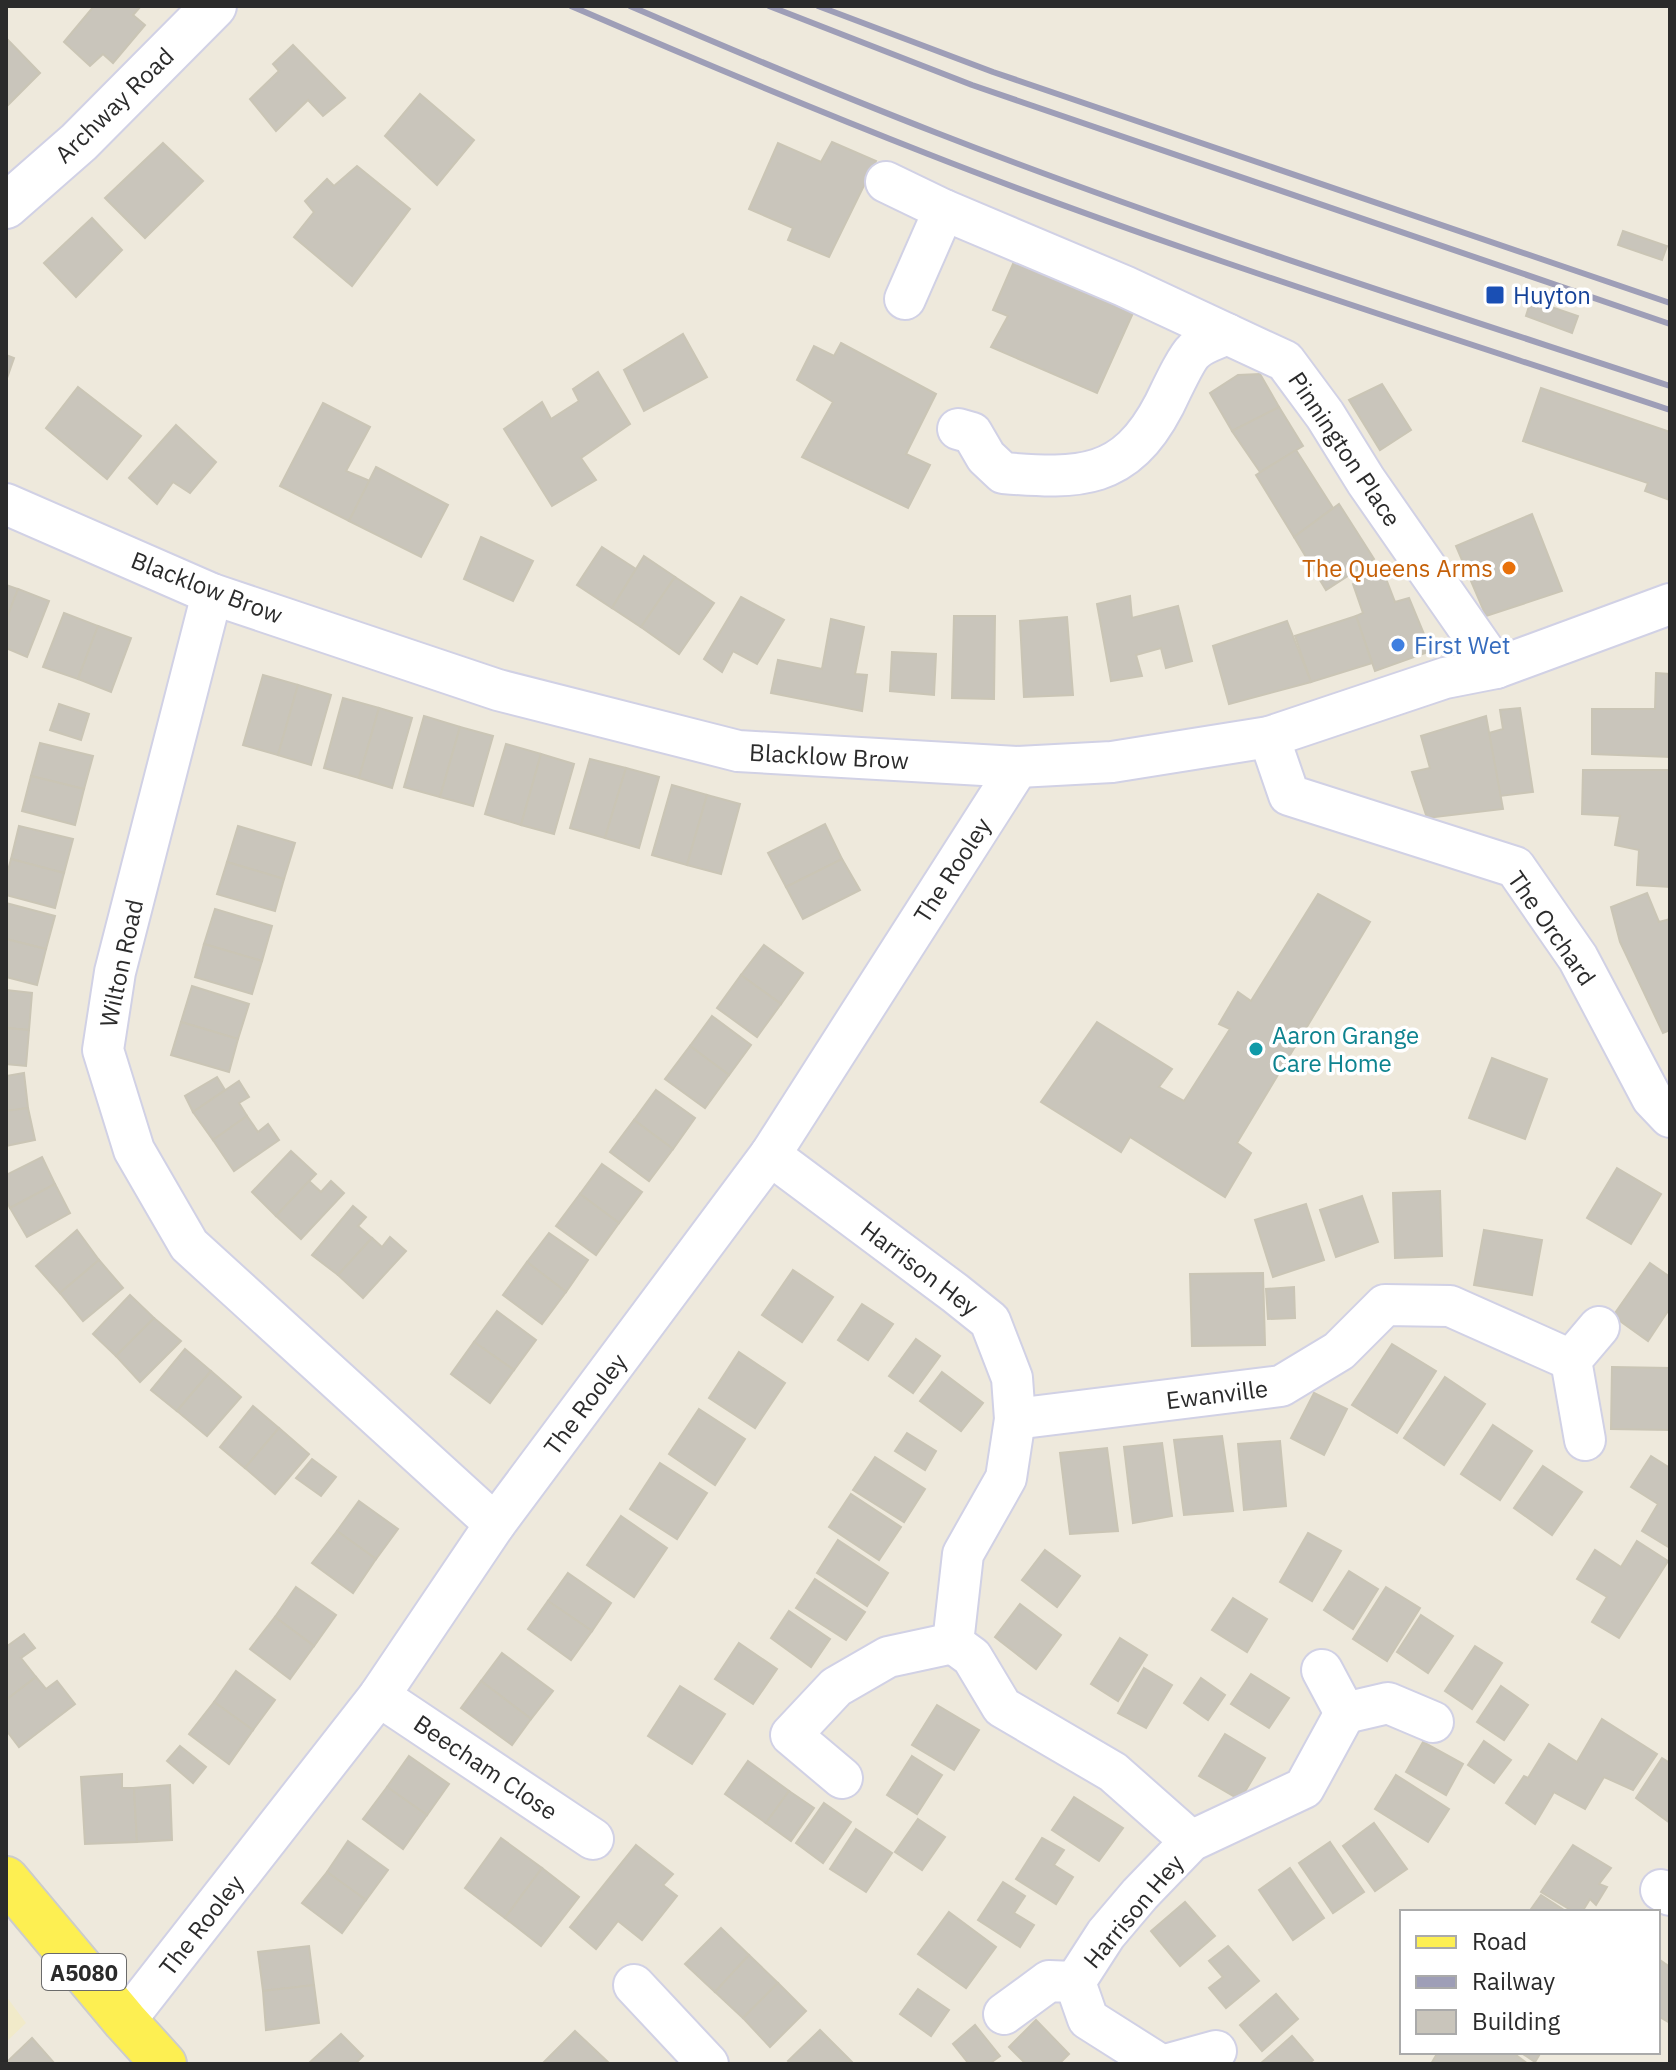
<svg xmlns="http://www.w3.org/2000/svg" width="1676" height="2070" font-family="'IBM Plex Sans',sans-serif">
  <rect width="100%" height="100%" fill="#eee9dc"/>
  <polygon fill="#f1eac9" points="6,1996 26,2023 6,2042"/>
  <g fill="#c9c5bb" stroke="#cac5b5" stroke-width="2">
    <polygon points="94,6 141,6 133,15 145,25 113,63 103,54 90,66 64,42"/>
    <polygon points="6,38 40,73 6,107"/>
    <polygon points="293,45 345,98 323,116 308,100 276,131 250,99 279,71 273,64"/>
    <polygon points="420,94 474,140 437,185 385,136"/>
    <polygon points="832,142 876,161 829,257 788,240 793,228 749,209 778,143 821,162"/>
    <polygon points="163,143 203,181 145,238 105,198"/>
    <polygon points="357,166 410,209 352,286 294,237 314,212 305,201 327,179 334,186"/>
    <polygon points="92,218 122,250 76,297 44,263"/>
    <polygon points="1623,231 1667,246 1662,260 1618,245"/>
    <polygon points="1016,257 1133,313 1097,393 991,347 1008,316 993,310"/>
    <polygon points="1531,300 1578,316 1572,333 1526,316"/>
    <polygon points="683,334 707,377 644,411 624,370"/>
    <polygon points="841,343 936,394 906,454 930,465 908,508 802,457 833,402 797,380 814,346 834,356"/>
    <polygon points="6,355 14,358 6,381"/>
    <polygon points="598,372 630,424 581,458 596,480 552,506 504,429 542,402 551,419 579,401 573,389"/>
    <polygon points="1260,374 1279,407 1232,431 1210,393 1238,375"/>
    <polygon points="1382,384 1411,430 1380,450 1349,400"/>
    <polygon points="78,387 141,436 107,479 46,428"/>
    <polygon points="1541,388 1670,432 1670,500 1645,491 1648,483 1523,441"/>
    <polygon points="323,403 370,427 346,471 370,481 349,521 280,486"/>
    <polygon points="1279,407 1303,446 1260,472 1232,431"/>
    <polygon points="176,425 216,462 190,493 173,482 157,504 129,478"/>
    <polygon points="1296,450 1333,508 1294,537 1256,475"/>
    <polygon points="376,467 448,505 421,557 349,521"/>
    <polygon points="1339,504 1374,559 1326,590 1294,537"/>
    <polygon points="1532,514 1562,591 1486,616 1456,546"/>
    <polygon points="481,537 533,561 513,601 464,579"/>
    <polygon points="602,547 636,569 612,608 577,585"/>
    <polygon points="644,556 675,577 641,627 612,608"/>
    <polygon points="1383,571 1395,602 1409,598 1431,651 1375,671 1356,616 1363,613 1353,584"/>
    <polygon points="675,577 714,603 679,654 641,627"/>
    <polygon points="6,585 18,589 6,620"/>
    <polygon points="18,589 49,601 27,657 6,648 6,620"/>
    <polygon points="1130,596 1132,618 1178,606 1192,661 1166,668 1161,648 1136,655 1142,676 1111,681 1097,604"/>
    <polygon points="741,597 784,620 757,664 733,651 722,672 704,659"/>
    <polygon points="64,613 98,626 78,679 43,667"/>
    <polygon points="954,616 995,616 994,699 952,698"/>
    <polygon points="1356,616 1372,663 1311,682 1295,636"/>
    <polygon points="1067,617 1073,695 1024,697 1020,621"/>
    <polygon points="831,619 864,627 855,674 867,675 862,711 771,693 778,660 822,669"/>
    <polygon points="1287,621 1311,682 1229,704 1213,646"/>
    <polygon points="98,626 131,638 111,692 78,679"/>
    <polygon points="892,652 936,654 934,695 890,691"/>
    <polygon points="1656,673 1670,674 1670,757 1592,754 1592,709 1655,709"/>
    <polygon points="263,675 298,685 278,755 243,745"/>
    <polygon points="298,685 331,695 311,765 278,755"/>
    <polygon points="343,698 379,708 359,778 324,768"/>
    <polygon points="59,704 89,714 81,740 50,730"/>
    <polygon points="379,708 412,718 392,788 359,778"/>
    <polygon points="1520,708 1533,792 1500,796 1489,733 1503,729 1500,710"/>
    <polygon points="424,716 460,727 440,797 404,787"/>
    <polygon points="1486,716 1503,809 1427,818 1412,772 1430,768 1421,736"/>
    <polygon points="460,727 493,736 473,806 440,797"/>
    <polygon points="40,743 93,756 84,789 31,776"/>
    <polygon points="506,744 541,754 521,825 485,814"/>
    <polygon points="541,754 574,764 554,834 521,825"/>
    <polygon points="590,759 626,768 605,838 570,828"/>
    <polygon points="626,768 659,777 639,848 605,838"/>
    <polygon points="1583,770 1670,770 1670,887 1637,885 1639,850 1615,845 1620,816 1582,814"/>
    <polygon points="31,776 84,789 75,825 22,811"/>
    <polygon points="672,785 707,795 687,865 652,855"/>
    <polygon points="707,795 740,804 721,874 687,865"/>
    <polygon points="825,824 842,859 786,887 768,853"/>
    <polygon points="19,826 73,839 64,873 11,859"/>
    <polygon points="238,826 295,843 284,879 227,862"/>
    <polygon points="11,859 64,873 55,908 6,895 6,878"/>
    <polygon points="842,859 860,890 803,919 786,887"/>
    <polygon points="227,862 284,879 275,911 217,894"/>
    <polygon points="1647,893 1659,922 1670,919 1670,1030 1663,1033 1620,942 1611,907"/>
    <polygon points="1318,894 1370,922 1237,1143 1251,1153 1225,1197 1130,1137 1121,1152 1041,1102 1097,1022 1172,1069 1159,1087 1184,1101 1230,1029 1219,1024 1238,992 1251,1001"/>
    <polygon points="6,903 55,916 46,949 6,939"/>
    <polygon points="215,909 272,926 262,961 204,944"/>
    <polygon points="6,939 46,949 37,985 6,977"/>
    <polygon points="204,944 262,961 252,994 195,977"/>
    <polygon points="764,945 803,973 781,1004 741,975"/>
    <polygon points="741,975 781,1004 757,1037 717,1008"/>
    <polygon points="192,986 249,1004 238,1039 181,1022"/>
    <polygon points="6,990 32,993 29,1030 6,1028"/>
    <polygon points="712,1016 751,1045 729,1075 690,1046"/>
    <polygon points="181,1022 238,1039 229,1072 171,1055"/>
    <polygon points="6,1028 29,1030 26,1066 6,1064"/>
    <polygon points="690,1046 729,1075 705,1108 665,1079"/>
    <polygon points="1492,1058 1547,1079 1525,1139 1469,1118"/>
    <polygon points="24,1073 28,1108 6,1111 6,1076"/>
    <polygon points="217,1077 225,1090 193,1112 185,1096"/>
    <polygon points="239,1081 249,1097 239,1103 247,1116 213,1140 193,1112"/>
    <polygon points="656,1090 695,1118 673,1149 634,1120"/>
    <polygon points="28,1108 35,1140 6,1146 6,1111"/>
    <polygon points="247,1116 258,1132 268,1124 279,1140 234,1171 213,1140"/>
    <polygon points="634,1120 673,1149 649,1181 610,1152"/>
    <polygon points="291,1151 316,1174 276,1216 252,1192"/>
    <polygon points="42,1157 55,1184 10,1208 6,1200 6,1175"/>
    <polygon points="602,1164 642,1192 619,1223 580,1194"/>
    <polygon points="1617,1168 1661,1194 1631,1244 1587,1218"/>
    <polygon points="309,1181 321,1192 331,1181 344,1193 301,1239 276,1216"/>
    <polygon points="55,1184 70,1213 27,1237 10,1208"/>
    <polygon points="1440,1191 1442,1256 1395,1258 1393,1193"/>
    <polygon points="580,1194 619,1223 596,1255 556,1226"/>
    <polygon points="1362,1196 1378,1242 1336,1257 1320,1210"/>
    <polygon points="1306,1204 1324,1260 1273,1277 1255,1220"/>
    <polygon points="353,1206 366,1217 358,1226 372,1238 338,1275 312,1255"/>
    <polygon points="77,1230 99,1260 60,1293 36,1266"/>
    <polygon points="1484,1230 1542,1240 1532,1295 1474,1285"/>
    <polygon points="549,1233 588,1260 566,1292 527,1262"/>
    <polygon points="390,1237 406,1251 363,1298 338,1275 372,1238 382,1247"/>
    <polygon points="99,1260 123,1288 83,1321 60,1293"/>
    <polygon points="527,1262 566,1292 542,1324 503,1295"/>
    <polygon points="1650,1263 1670,1277 1670,1308 1648,1341 1613,1316"/>
    <polygon points="793,1270 833,1297 802,1342 762,1315"/>
    <polygon points="1263,1273 1265,1345 1192,1346 1190,1274"/>
    <polygon points="1294,1287 1295,1318 1268,1319 1266,1289"/>
    <polygon points="130,1295 154,1318 116,1356 93,1334"/>
    <polygon points="862,1304 893,1324 868,1360 838,1340"/>
    <polygon points="497,1311 536,1340 514,1370 474,1342"/>
    <polygon points="154,1318 181,1341 140,1382 116,1356"/>
    <polygon points="916,1339 940,1356 913,1393 889,1376"/>
    <polygon points="474,1342 514,1370 490,1403 451,1374"/>
    <polygon points="1392,1344 1436,1371 1397,1433 1352,1405"/>
    <polygon points="185,1349 211,1371 177,1411 151,1390"/>
    <polygon points="739,1352 785,1383 755,1428 709,1398"/>
    <polygon points="1612,1367 1670,1368 1670,1430 1611,1429"/>
    <polygon points="211,1371 241,1397 207,1436 177,1411"/>
    <polygon points="942,1372 983,1403 961,1431 920,1401"/>
    <polygon points="1445,1377 1485,1404 1444,1465 1404,1438"/>
    <polygon points="1314,1393 1347,1409 1324,1455 1291,1438"/>
    <polygon points="253,1406 279,1428 245,1468 220,1447"/>
    <polygon points="699,1409 745,1439 715,1485 669,1454"/>
    <polygon points="1493,1425 1532,1451 1500,1500 1461,1474"/>
    <polygon points="279,1428 309,1454 275,1494 245,1468"/>
    <polygon points="907,1433 936,1451 925,1470 895,1451"/>
    <polygon points="1222,1436 1233,1511 1184,1515 1174,1440"/>
    <polygon points="1280,1441 1286,1506 1244,1510 1238,1444"/>
    <polygon points="1162,1443 1172,1516 1133,1523 1124,1447"/>
    <polygon points="1107,1448 1118,1531 1070,1534 1060,1453"/>
    <polygon points="1651,1456 1670,1468 1670,1548 1642,1531 1658,1504 1631,1487"/>
    <polygon points="875,1457 925,1489 904,1522 853,1490"/>
    <polygon points="312,1459 336,1477 321,1496 296,1478"/>
    <polygon points="660,1463 707,1493 677,1539 630,1509"/>
    <polygon points="1543,1466 1582,1492 1552,1535 1514,1508"/>
    <polygon points="851,1494 901,1527 879,1560 829,1527"/>
    <polygon points="359,1501 398,1529 376,1559 337,1531"/>
    <polygon points="621,1516 667,1548 634,1597 587,1565"/>
    <polygon points="337,1531 376,1559 353,1593 312,1563"/>
    <polygon points="1308,1533 1341,1551 1312,1601 1280,1582"/>
    <polygon points="838,1540 888,1573 867,1606 817,1573"/>
    <polygon points="1637,1541 1668,1561 1619,1638 1592,1622 1607,1597 1577,1579 1595,1550 1621,1567"/>
    <polygon points="1045,1550 1080,1576 1057,1607 1022,1580"/>
    <polygon points="1349,1571 1378,1589 1353,1629 1324,1610"/>
    <polygon points="568,1573 611,1603 592,1631 548,1601"/>
    <polygon points="815,1579 865,1612 846,1640 796,1608"/>
    <polygon points="296,1587 336,1615 314,1646 275,1617"/>
    <polygon points="1386,1587 1420,1608 1387,1661 1353,1639"/>
    <polygon points="1233,1598 1267,1619 1247,1652 1212,1630"/>
    <polygon points="548,1601 592,1631 571,1660 528,1629"/>
    <polygon points="1020,1604 1061,1635 1036,1669 995,1637"/>
    <polygon points="789,1611 830,1639 811,1667 771,1638"/>
    <polygon points="1421,1615 1453,1636 1428,1673 1397,1652"/>
    <polygon points="275,1617 314,1646 290,1679 250,1649"/>
    <polygon points="24,1634 35,1648 21,1658 36,1677 6,1700 6,1647"/>
    <polygon points="1120,1638 1147,1655 1118,1701 1091,1684"/>
    <polygon points="739,1643 777,1669 753,1704 715,1679"/>
    <polygon points="1475,1646 1502,1663 1472,1709 1445,1691"/>
    <polygon points="502,1653 553,1691 531,1719 481,1681"/>
    <polygon points="1144,1668 1172,1685 1146,1728 1118,1713"/>
    <polygon points="236,1671 275,1700 253,1730 214,1702"/>
    <polygon points="1251,1674 1289,1698 1269,1728 1231,1704"/>
    <polygon points="36,1677 46,1689 57,1681 75,1704 19,1747 6,1730 6,1700"/>
    <polygon points="1201,1678 1225,1695 1208,1720 1184,1703"/>
    <polygon points="481,1681 531,1719 512,1745 461,1708"/>
    <polygon points="680,1686 725,1714 692,1764 648,1736"/>
    <polygon points="1501,1686 1528,1705 1504,1740 1477,1722"/>
    <polygon points="214,1702 253,1730 229,1764 189,1734"/>
    <polygon points="937,1705 979,1730 954,1770 912,1745"/>
    <polygon points="1602,1719 1657,1754 1633,1790 1604,1777 1585,1809 1554,1792 1535,1824 1506,1803 1524,1776 1528,1778 1549,1744 1577,1762"/>
    <polygon points="1225,1734 1265,1758 1240,1800 1199,1776"/>
    <polygon points="1484,1741 1511,1760 1494,1783 1468,1765"/>
    <polygon points="1423,1742 1463,1764 1446,1795 1406,1772"/>
    <polygon points="180,1746 206,1767 193,1783 167,1761"/>
    <polygon points="409,1756 449,1784 427,1815 387,1787"/>
    <polygon points="912,1756 942,1775 917,1814 887,1795"/>
    <polygon points="1662,1758 1670,1763 1670,1823 1636,1798"/>
    <polygon points="748,1761 789,1791 766,1823 725,1794"/>
    <polygon points="122,1774 122,1788 134,1788 137,1842 85,1844 81,1777"/>
    <polygon points="1396,1775 1449,1809 1428,1842 1375,1809"/>
    <polygon points="170,1785 172,1840 137,1842 134,1788"/>
    <polygon points="387,1787 427,1815 403,1849 363,1819"/>
    <polygon points="789,1791 814,1808 791,1841 766,1823"/>
    <polygon points="1074,1797 1123,1828 1099,1861 1052,1830"/>
    <polygon points="824,1803 851,1822 823,1863 796,1843"/>
    <polygon points="918,1819 945,1837 922,1870 895,1852"/>
    <polygon points="1374,1823 1407,1869 1375,1891 1343,1846"/>
    <polygon points="856,1829 892,1853 866,1892 830,1869"/>
    <polygon points="501,1838 542,1868 505,1918 465,1888"/>
    <polygon points="1042,1838 1064,1850 1054,1865 1073,1877 1056,1904 1016,1879"/>
    <polygon points="348,1841 388,1870 366,1900 327,1872"/>
    <polygon points="1330,1842 1364,1892 1333,1913 1299,1863"/>
    <polygon points="636,1845 673,1874 663,1885 677,1896 642,1940 618,1921 596,1949 570,1927"/>
    <polygon points="1573,1845 1611,1868 1599,1884 1607,1887 1596,1905 1590,1899 1582,1912 1574,1912 1541,1892"/>
    <polygon points="542,1868 579,1897 541,1946 505,1918"/>
    <polygon points="1290,1868 1324,1918 1293,1940 1259,1890"/>
    <polygon points="327,1872 366,1900 342,1933 302,1903"/>
    <polygon points="1003,1882 1025,1896 1014,1913 1034,1925 1020,1947 978,1920"/>
    <polygon points="1541,1895 1567,1912 1529,1912"/>
    <polygon points="1185,1902 1215,1936 1180,1966 1151,1931"/>
    <polygon points="949,1912 996,1947 966,1988 918,1954"/>
    <polygon points="721,1928 749,1955 715,1992 685,1964"/>
    <polygon points="309,1946 314,1985 263,1991 258,1952"/>
    <polygon points="1228,1946 1259,1981 1226,2008 1209,1988 1223,1977 1209,1961"/>
    <polygon points="749,1955 778,1983 743,2018 715,1992"/>
    <polygon points="1660,1960 1670,1967 1670,2023 1658,2016 1658,1964"/>
    <polygon points="778,1983 806,2011 770,2047 743,2018"/>
    <polygon points="314,1985 319,2023 266,2030 263,1991"/>
    <polygon points="918,1989 949,2010 931,2036 900,2014"/>
    <polygon points="1276,1994 1298,2019 1262,2051 1240,2025"/>
    <polygon points="1036,2020 1069,2054 1059,2064 1026,2064 1009,2047"/>
    <polygon points="975,2025 1000,2056 989,2064 969,2064 953,2044"/>
    <polygon points="820,2030 852,2062 851,2064 791,2064 788,2061"/>
    <polygon points="575,2031 608,2062 606,2064 546,2064 544,2062"/>
    <polygon points="341,2034 363,2056 355,2064 308,2064"/>
    <polygon points="1292,2036 1313,2060 1308,2064 1260,2064"/>
    <polygon points="32,2038 55,2064 6,2064 6,2063"/>
    <polygon points="1438,2052 1512,2052 1528,2064 1431,2064"/>
    <polygon points="1520,2052 1541,2052 1535,2062"/>
  </g>
  <g fill="none" stroke-linecap="round" stroke-linejoin="round">
    <g stroke="#d1d1e5" stroke-width="44">
      <g id="minor">
        <polyline points="886,182 944,210 1124,286 1285,361 1325,415 1366,481 1496,668"/>
        <polyline points="905,299 944,210"/>
        <path d="M958,429L972,433L986,457L1003,473C1080,479 1125,480 1164,405C1170,393 1186,358 1194,351C1202,343 1217,339 1227,334"/>
        <polyline points="6,504 212,594 498,690 738,751 1018,767 1112,762 1269,737 1445,678 1496,668 1670,604"/>
        <polyline points="212,594 115,972 103,1050 134,1150 189,1245 495,1524"/>
        <polyline points="1269,737 1289,795 1515,867 1578,958 1652,1098 1670,1117"/>
        <polyline points="770,1155 955,1293 990,1321 1012,1378 1015,1419 1006,1478 963,1554 953,1643 972,1657 1002,1707 1113,1772 1191,1841"/>
        <polyline points="1015,1419 1281,1386 1339,1351 1385,1305 1450,1306 1571,1360"/>
        <polyline points="1585,1440 1571,1360 1599,1327"/>
        <polyline points="1322,1670 1345,1713 1388,1703 1433,1722"/>
        <polyline points="379,1696 593,1839"/>
        <polyline points="842,1778 791,1735 836,1687 888,1657 953,1643"/>
        <polyline points="1661,1890 1670,1895"/>
        <polyline points="634,1985 708,2064"/>
        <polyline points="1004,2014 1049,1981 1075,1982"/>
        <polyline points="125,2021 379,1696 495,1524 770,1155 1018,767"/>
        <polyline points="1159,2064 1088,2019 1075,1982 1106,1934 1140,1894 1191,1841 1304,1788 1345,1713"/>
        <polyline points="1169,2064 1216,2051"/>
      </g>
    </g>
    <g stroke="#d1d1e5" stroke-width="48">
      <polyline id="secondary" points="6,206 79,142 214,6"/>
    </g>
    <g stroke="#ccc" stroke-width="48">
      <polyline id="primary" points="6,1879 125,2021 164,2064"/>
    </g>
    <use href="#minor" stroke="#fff" stroke-width="40"/>
    <use href="#secondary" stroke="#fff" stroke-width="44"/>
    <use href="#primary" stroke="#fdef52" stroke-width="44"/>
    <g stroke="#9e9eb7" stroke-width="6">
      <path d="M571,6C689,57 808,107 928,154C1170,249 1423,328 1670,410"/>
      <path d="M630,6C732,50 834,93 937,133C1178,227 1425,305 1670,386"/>
      <polyline points="769,6 972,85 1670,324"/>
      <polyline points="818,6 993,72 1670,303"/>
    </g>
  </g>
  <rect fill="#1a4fb4" stroke="#fff" stroke-width="3" x="1485" y="285" width="20" height="20" rx="4"/>
  <circle fill="#e8710a" stroke="#fff" stroke-width="3" cx="1509" cy="568" r="8"/>
  <circle fill="#3f7fe0" stroke="#fff" stroke-width="3" cx="1398" cy="645" r="8"/>
  <circle fill="#0f9aa8" stroke="#fff" stroke-width="3" cx="1256" cy="1049" r="8"/>
  <g text-anchor="middle" dominant-baseline="central" stroke-width="7" stroke-linejoin="round" paint-order="stroke">
    <rect fill="#fff" stroke="#6b6b6b" stroke-width="2" x="42" y="1954" width="84" height="36" rx="6"/>
    <g font-size="22" font-weight="bold" fill="#2b2b2b">
      <text x="84" y="1972">A5080</text>
    </g>
    <g font-size="24" fill="#2b2b2b" stroke="#fff">
      <text transform="translate(114 105) rotate(-44)">Archway Road</text>
      <text transform="translate(1345 449) rotate(56)">Pinnington Place</text>
      <text transform="translate(207 587) rotate(21)">Blacklow Brow</text>
      <text transform="translate(829 756) rotate(3)">Blacklow Brow</text>
      <text transform="translate(952 870) rotate(-57)">The Rooley</text>
      <text transform="translate(1552 928) rotate(55)">The Orchard</text>
      <text transform="translate(121 963) rotate(-78)">Wilton Road</text>
      <text transform="translate(920 1268) rotate(37)">Harrison Hey</text>
      <text transform="translate(1217 1394) rotate(-7)">Ewanville</text>
      <text transform="translate(585 1404) rotate(-53)">The Rooley</text>
      <text transform="translate(486 1767) rotate(34)">Beecham Close</text>
      <text transform="translate(1133 1911) rotate(-50)">Harrison Hey</text>
      <text transform="translate(201 1925) rotate(-52)">The Rooley</text>
    </g>
    <g font-size="24" fill="#164399" stroke="#fff" text-anchor="start">
      <text x="1513" y="295">Huyton</text>
    </g>
    <g font-size="24" fill="#c56008" stroke="#fff" text-anchor="end">
      <text x="1493" y="568">The Queens Arms</text>
    </g>
    <g font-size="24" fill="#366cbe" stroke="#fff" text-anchor="start">
      <text x="1414" y="645">First Wet</text>
    </g>
    <g font-size="24" fill="#0d838f" stroke="#fff" text-anchor="start">
      <text x="1272" y="1035">Aaron Grange<tspan x="1272" dy="28">Care Home</tspan></text>
    </g>
  </g>
  <rect width="1676" height="2070" fill="none" stroke="#2b2b2b" stroke-width="16"/>
  <rect x="1400" y="1910" width="260" height="144" fill="#ffffff" stroke="#aaaaaa" stroke-width="2"/>
  <rect x="1416" y="1936" width="40" height="12" fill="#fdef52" stroke="#aaaaaa" stroke-width="2"/>
  <text x="1472" y="1950" font-size="24" fill="#2b2b2b">Road</text>
  <rect x="1416" y="1976" width="40" height="12" fill="#9e9eb7" stroke="#aaaaaa" stroke-width="2"/>
  <text x="1472" y="1990" font-size="24" fill="#2b2b2b">Railway</text>
  <rect x="1416" y="2010" width="40" height="24" fill="#c9c5bb" stroke="#aaaaaa" stroke-width="2"/>
  <text x="1472" y="2030" font-size="24" fill="#2b2b2b">Building</text>
</svg>
